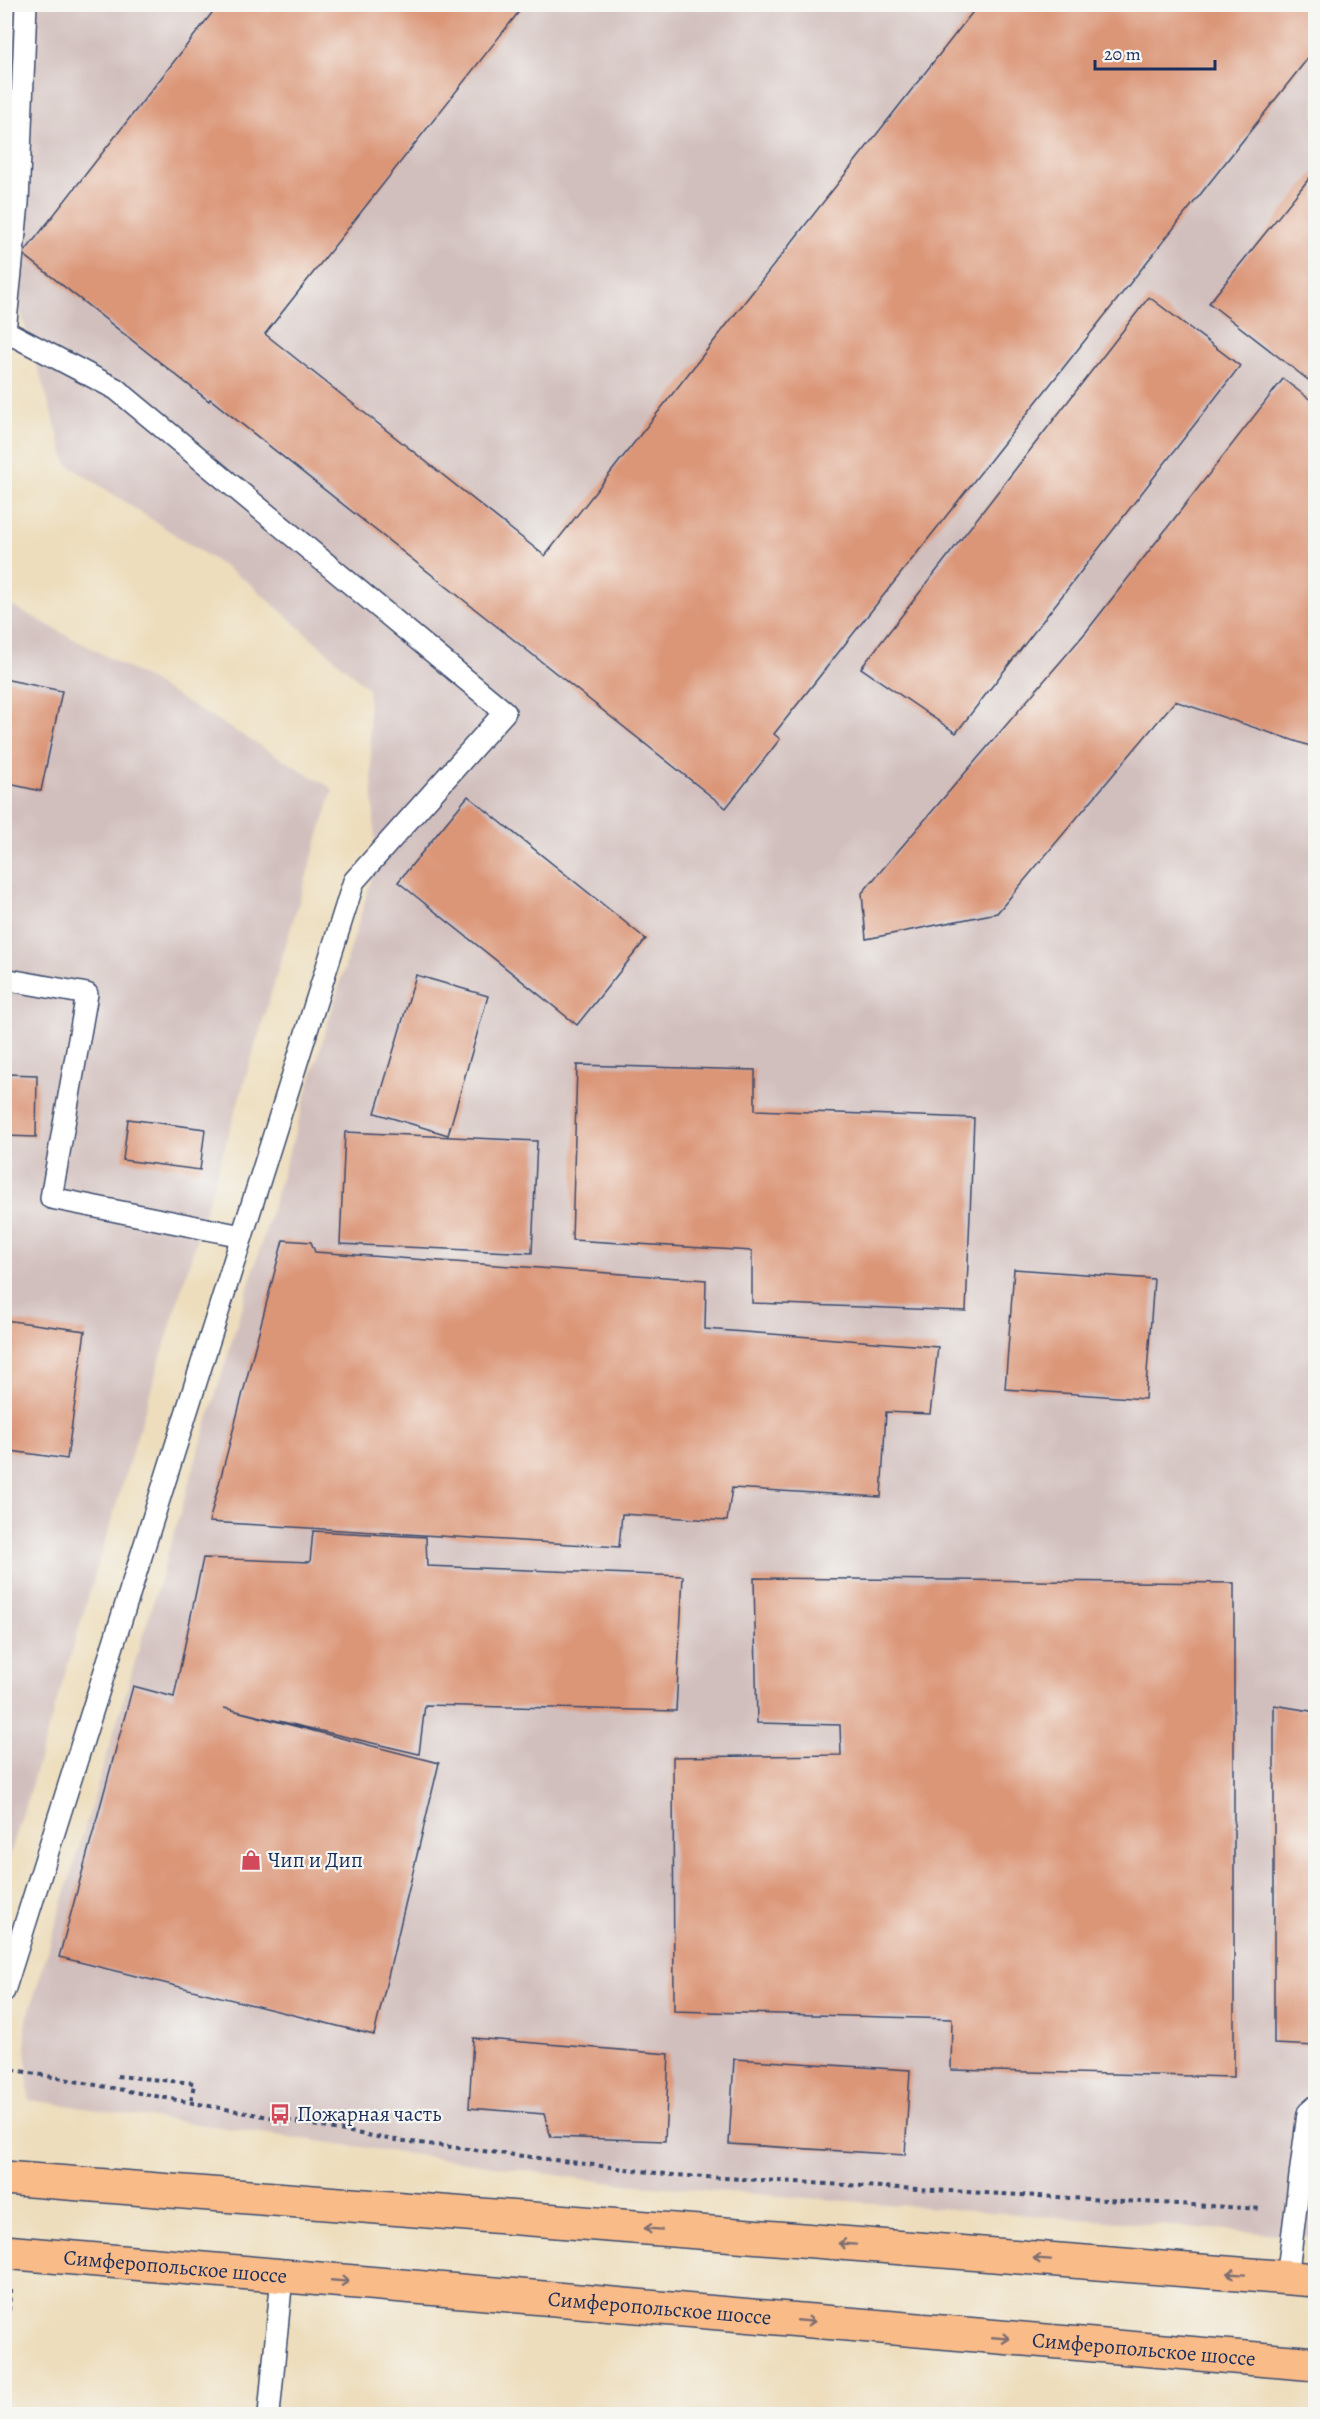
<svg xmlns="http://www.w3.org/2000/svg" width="1320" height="2419" font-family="Alegreya,serif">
  <rect width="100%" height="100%" fill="#f6f6f2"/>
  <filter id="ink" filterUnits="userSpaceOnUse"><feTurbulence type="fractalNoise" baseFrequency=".0167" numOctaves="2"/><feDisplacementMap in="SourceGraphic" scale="12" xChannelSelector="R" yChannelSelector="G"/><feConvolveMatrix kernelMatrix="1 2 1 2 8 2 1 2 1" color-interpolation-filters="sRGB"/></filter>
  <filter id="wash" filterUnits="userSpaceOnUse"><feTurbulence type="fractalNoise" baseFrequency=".008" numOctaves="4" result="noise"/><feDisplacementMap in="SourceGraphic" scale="24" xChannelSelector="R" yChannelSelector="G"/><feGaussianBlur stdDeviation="1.35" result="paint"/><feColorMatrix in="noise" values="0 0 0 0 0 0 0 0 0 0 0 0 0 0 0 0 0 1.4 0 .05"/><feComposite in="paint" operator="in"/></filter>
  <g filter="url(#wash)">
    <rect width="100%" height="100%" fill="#edddbc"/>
    <g fill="#d1bfbd">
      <polygon points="4,5 1315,5 1315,2237 613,2183 29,2100 25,2026 376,864 368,688 249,583 67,464 5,260"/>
      <polygon points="5,602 139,674 333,789 5,1872"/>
    </g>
    <g id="blocks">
      <g fill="#db9678">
        <polygon points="219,4 525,4 265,334 545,556 979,4 1316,4 1316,48 774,734 780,739 726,808 210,399 209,401 23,254"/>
        <polygon points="1316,170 1316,386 1209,303"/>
        <polygon points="1149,297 1240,366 956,733 861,668"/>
        <polygon points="1283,379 1316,404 1316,748 1175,701 997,913 866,939 862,893 1086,632"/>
        <polygon points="4,679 62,691 41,791 4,783"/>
        <polygon points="468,796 646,939 577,1025 398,882"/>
        <polygon points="416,975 488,996 448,1135 375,1113"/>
        <polygon points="6,1024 8,1047 4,1047 4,1025"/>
        <polygon points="577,1065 755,1070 755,1110 974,1118 966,1311 752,1303 752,1251 572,1240"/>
        <polygon points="6,1074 37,1075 36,1137 4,1136"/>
        <polygon points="128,1119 205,1129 200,1170 123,1160"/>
        <polygon points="345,1132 537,1141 532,1253 340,1244"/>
        <polygon points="283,1240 311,1242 315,1252 706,1280 705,1329 938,1347 930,1414 886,1412 881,1497 732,1488 727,1521 622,1514 619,1547 209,1522"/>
        <polygon points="1014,1269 1154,1279 1145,1399 1005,1389"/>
        <polygon points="4,1320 85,1331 67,1459 4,1450"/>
        <polygon points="313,1531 426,1537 427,1566 683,1576 676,1711 425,1705 419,1754 224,1708 439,1763 374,2035 59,1957 133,1686 174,1697 203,1558 310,1562"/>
        <polygon points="754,1578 1234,1583 1234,2077 951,2070 952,2019 674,2011 673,1757 841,1755 840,1725 757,1723"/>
        <polygon points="1274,1705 1316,1712 1316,2046 1274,2044"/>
        <polygon points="473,2038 669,2054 665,2141 551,2137 544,2114 469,2108"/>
        <polygon points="734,2059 910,2070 905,2155 729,2144"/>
      </g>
    </g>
  </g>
  <g filter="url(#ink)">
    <use href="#blocks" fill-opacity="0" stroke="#3a496c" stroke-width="1.5"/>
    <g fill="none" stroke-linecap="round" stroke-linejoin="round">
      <g stroke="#3a496c" stroke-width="24">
        <g id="service">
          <polyline points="4,979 87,994 51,1198 242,1236"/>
          <polyline points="4,1991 354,881 505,712 116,389 5,331 18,203 26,4"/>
          <polyline points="1287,2278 1308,2113 1316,2106"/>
          <polyline points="269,2414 282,2276"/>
        </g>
      </g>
      <g stroke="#3a496c" stroke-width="36">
        <g id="primary">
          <polyline points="4,2178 1316,2280"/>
          <path id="s1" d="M4,2252L1316,2364"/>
        </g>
      </g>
      <g stroke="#3a496c" stroke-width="4" stroke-dasharray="4.5 4.5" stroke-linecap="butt">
        <polyline points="4,2068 388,2139 673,2175 1263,2209"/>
        <polyline points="117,2076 194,2083 191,2102"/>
        <polyline points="9,2311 10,2290"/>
      </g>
      <use href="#service" stroke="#fff" stroke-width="21"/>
      <use href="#primary" stroke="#f9bc89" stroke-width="33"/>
    </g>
    <defs><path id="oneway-shaft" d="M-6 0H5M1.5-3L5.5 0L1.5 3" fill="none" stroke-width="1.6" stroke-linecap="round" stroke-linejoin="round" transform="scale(1.5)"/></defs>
    <g stroke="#7f6e71">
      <use href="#oneway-shaft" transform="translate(653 2229) rotate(-176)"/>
      <use href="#oneway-shaft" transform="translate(847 2244) rotate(-176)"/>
      <use href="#oneway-shaft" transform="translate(1042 2259) rotate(-176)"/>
      <use href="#oneway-shaft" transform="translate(1236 2274) rotate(-176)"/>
      <use href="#oneway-shaft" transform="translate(340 2281) rotate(5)"/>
      <use href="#oneway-shaft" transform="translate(806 2321) rotate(5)"/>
      <use href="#oneway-shaft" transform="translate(1001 2338) rotate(5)"/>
    </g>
  </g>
  <defs>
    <g id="shop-bare" transform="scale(1.62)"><path d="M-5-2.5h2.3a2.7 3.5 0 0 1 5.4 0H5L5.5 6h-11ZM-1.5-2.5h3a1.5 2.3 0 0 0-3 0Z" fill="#d1495b" stroke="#f6f6f2" stroke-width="2.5" paint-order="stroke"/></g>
    <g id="bus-bare" transform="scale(1.62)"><path d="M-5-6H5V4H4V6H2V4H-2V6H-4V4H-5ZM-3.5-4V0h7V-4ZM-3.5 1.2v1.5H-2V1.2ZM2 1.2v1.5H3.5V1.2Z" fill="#d1495b" stroke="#f6f6f2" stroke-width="2.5" paint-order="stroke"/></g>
  </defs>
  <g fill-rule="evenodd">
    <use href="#shop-bare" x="251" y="1860"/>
    <use href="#bus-bare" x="280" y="2114"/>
  </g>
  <g text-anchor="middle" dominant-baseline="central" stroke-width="4.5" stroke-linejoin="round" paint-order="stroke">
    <g font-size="21" fill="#1b2f5e" stroke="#f6f6f2" text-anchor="start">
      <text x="268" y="1860">Чип и Дип</text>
      <text x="297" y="2114">Пожарная часть</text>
    </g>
    <g font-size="21" fill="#1b2f5e" stroke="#f6f6f2">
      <text stroke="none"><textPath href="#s1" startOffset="172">Симферопольское шоссе</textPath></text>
      <text stroke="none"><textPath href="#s1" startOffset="658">Симферопольское шоссе</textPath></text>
      <text stroke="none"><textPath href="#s1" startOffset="1144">Симферопольское шоссе</textPath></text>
    </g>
  </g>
  <rect width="1320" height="2419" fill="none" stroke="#f6f6f2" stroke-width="24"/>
  <path d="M1095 60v9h120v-9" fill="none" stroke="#1b2f5e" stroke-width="3"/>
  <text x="1104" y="60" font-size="18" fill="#1b2f5e" stroke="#f6f6f2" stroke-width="4.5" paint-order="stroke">20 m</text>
</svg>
